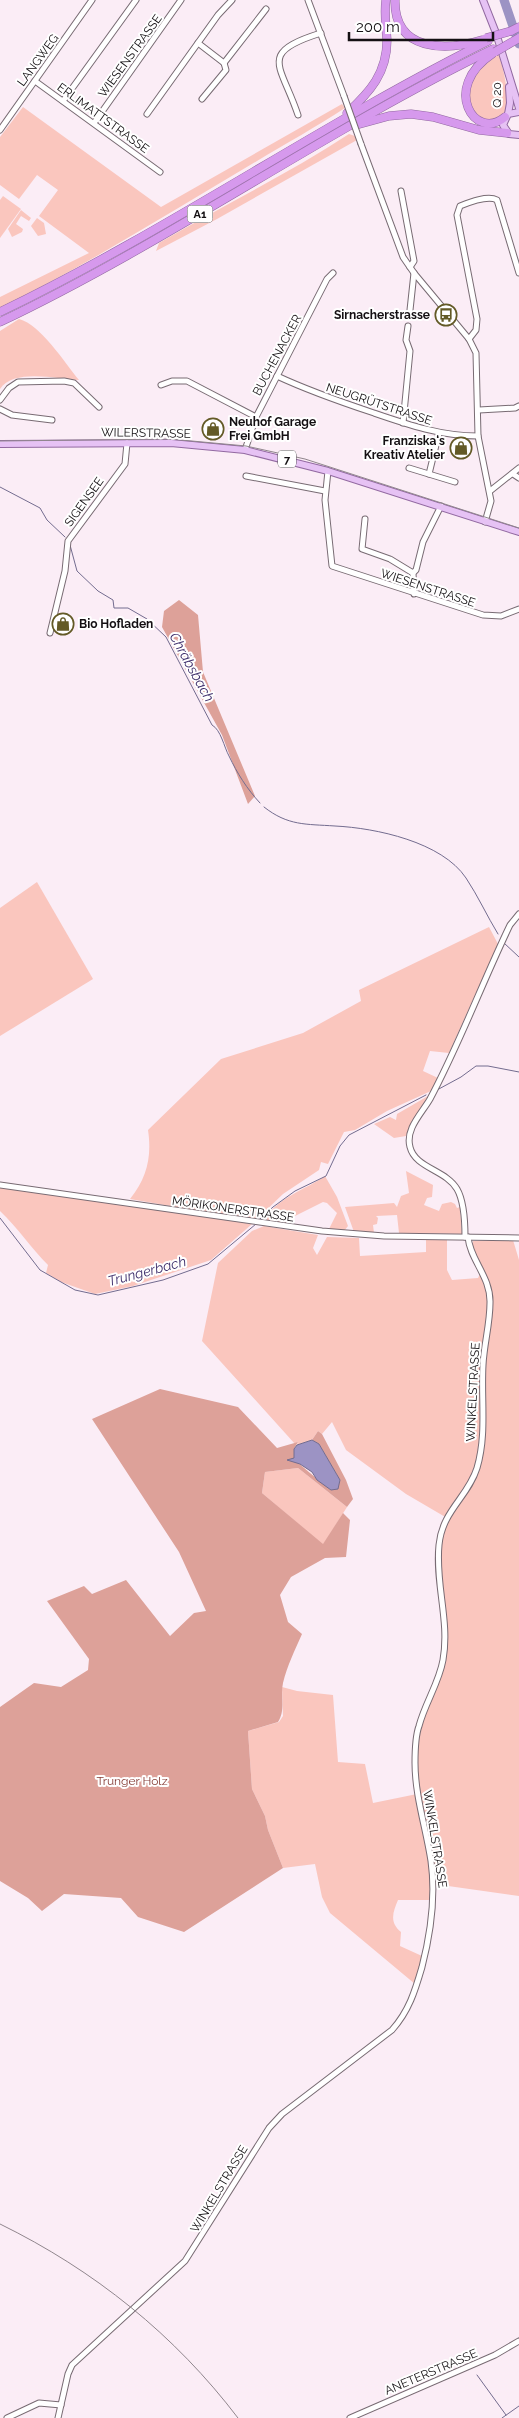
<svg xmlns="http://www.w3.org/2000/svg" width="519" height="2418" font-family="Raleway,sans-serif">
  <rect width="100%" height="100%" fill="#fbedf6"/>
  <g fill="#fac6be">
    <path d="M499,54C504,73 509,90 506,110C483,143 439,87 499,54Z"/>
    <path d="M342,104L345,108C316,127 287,143 257,161C172,211 89,264 0,308V297L89,253L39,216L58,190L37,175L19,199L0,185V137L23,107L161,207Z"/>
    <path d="M349,134L355,136L357,140L217,219L156,251L159,243C222,206 288,174 349,134Z"/>
    <polygon points="3,196 21,209 0,238 0,200"/>
    <polygon points="21,210 31,218 29,221 21,216 16,224 23,229 22,232 12,237 8,229"/>
    <polygon points="37,218 44,223 46,234 38,236 31,226"/>
    <path d="M19,319C41,325 64,362 79,380C57,379 14,368 0,389V331Z"/>
    <polygon points="37,882 93,979 0,1036 0,908"/>
    <path d="M489,927L498,944L449,1053L430,1051L423,1071L438,1078L431,1091L387,1111L355,1130L344,1132L328,1164L321,1162L319,1170L283,1194L258,1218H240L130,1199C147,1178 152,1157 148,1130L221,1059L303,1033L361,1001L359,990Z"/>
    <polygon points="428,1096 406,1136 394,1138 374,1124 390,1117 396,1120 397,1114"/>
    <polygon points="406,1171 433,1185 432,1197 427,1198 424,1205 439,1211 442,1204 451,1202 455,1204 457,1208 460,1207 462,1234 399,1233 397,1215 376,1216 378,1218 377,1224 373,1225 374,1233 354,1232 345,1207 394,1203 397,1207 401,1196 409,1193"/>
    <path d="M325,1176L337,1197L348,1226L344,1231L329,1229L337,1213L327,1203L323,1202L289,1219L286,1223L266,1221C271,1200 309,1188 325,1176Z"/>
    <path d="M0,1186L252,1224L211,1260L133,1286L95,1294L61,1282L46,1273L48,1265C31,1248 18,1228 0,1211Z"/>
    <polygon points="264,1226 318,1235 313,1248 317,1255 327,1237 359,1238 360,1256 426,1252 426,1238 447,1239 447,1270 452,1280 478,1278 480,1274 485,1273 472,1247 473,1241 513,1240 519,1260 519,1896 434,1884 417,1774 418,1738 447,1649 447,1625 440,1572 441,1540 447,1518 406,1494 346,1450 332,1422 322,1434 318,1431 312,1440 297,1445 298,1442 295,1444 202,1341 218,1263 252,1231"/>
    <polygon points="298,1468 347,1507 323,1545 262,1493 265,1472"/>
    <path d="M282,1687L297,1691L333,1695L338,1762L365,1764L373,1803L417,1794L430,1867L432,1900H398C393,1912 389,1922 401,1932L400,1946L422,1956L415,1984L330,1913L322,1897L315,1864L283,1868L268,1830L265,1816L252,1789L248,1731L279,1722L283,1716Z"/>
  </g>
  <g fill="#dda199">
    <polygon points="179,600 198,615 203,672 255,796 248,804 222,735 162,627 164,611"/>
    <path d="M160,1389L238,1407L277,1448L298,1442L294,1449V1458C305,1470 319,1480 331,1490L340,1480L319,1444L312,1440L318,1431L322,1434L346,1480L353,1499L347,1507L298,1468L265,1472L262,1493L323,1544L343,1513L350,1520L346,1557L325,1558L291,1577L280,1595L288,1622L302,1634C295,1650 287,1666 283,1683C280,1696 286,1710 278,1722L248,1731L252,1789L265,1816L268,1830L283,1868L184,1932L138,1917L121,1898L64,1894L42,1911L28,1898L0,1881V1707L34,1683L61,1687L88,1670L89,1659L47,1601L84,1586L92,1594L126,1580L170,1636L194,1613L206,1611L179,1552L92,1419Z"/>
  </g>
  <polygon fill="#9c93c4" stroke="#736c8f" points="312,1440 319,1444 340,1480 338,1489 331,1490 317,1480 312,1472 300,1464 287,1460 294,1458 294,1449 297,1445"/>
  <g fill="none" stroke-linecap="round" stroke-linejoin="round">
    <g stroke="#736c8f" stroke-width="1">
      <polyline points="0,487 40,508 47,520 65,537"/>
      <path d="M70,545L77,571L98,591L113,600L114,608H128L147,619L166,637L212,725C221,730 224,747 229,756C237,773 247,789 260,803"/>
      <path d="M264,807C288,826 306,824 335,826C376,828 442,842 466,878C478,896 487,916 498,934"/>
      <polyline points="504,943 519,957"/>
      <polyline points="437,1090 461,1077 476,1066 488,1066 519,1072"/>
      <polyline points="0,1218 40,1270 75,1290 98,1295 163,1280 208,1264 256,1224"/>
      <polyline points="260,1219 273,1207 295,1191 326,1176 340,1146 349,1135 426,1095"/>
      <polyline points="477,2375 506,2415"/>
      <polyline points="502,2418 519,2406"/>
    </g>
    <polyline stroke="#9c93c4" stroke-width="9" points="504,0 519,44"/>
    <g stroke="#786b73" stroke-width="7">
      <g id="minor">
        <polyline points="308,0 344,96"/>
        <polyline points="198,43 224,63"/>
        <polyline points="224,63 266,9"/>
        <polyline points="35,81 160,172"/>
        <polyline points="202,99 226,70 224,63"/>
        <polyline points="63,101 136,0"/>
        <polyline points="147,114 218,15 232,0"/>
        <path d="M298,115C281,64 257,53 321,33"/>
        <polyline points="94,123 181,0"/>
        <polyline points="0,130 92,0"/>
        <polyline points="361,144 403,257 414,273 469,339 476,353 478,436 491,501 485,522"/>
        <polyline points="401,191 414,261 410,267"/>
        <polyline points="410,310 414,273"/>
        <path d="M469,339L476,330L477,319L457,215L460,206C470,202 488,195 497,200L519,273"/>
        <path d="M277,376C309,391 341,402 374,413C409,425 441,436 478,436"/>
        <polyline points="161,385 172,381 187,381 256,417"/>
        <polyline points="0,400 9,388 18,382 64,381 74,383 99,407"/>
        <polyline points="0,409 12,415 52,420"/>
        <polyline points="479,410 515,408 519,406"/>
        <polyline points="403,423 410,351 406,340 408,326"/>
        <polyline points="245,450 256,417 327,279 333,273"/>
        <polyline points="409,468 455,482"/>
        <polyline points="328,471 325,500 332,566 483,615 501,616 519,609"/>
        <polyline points="429,474 439,433"/>
        <polyline points="513,474 519,478"/>
        <polyline points="246,476 325,491"/>
        <polyline points="490,491 519,468"/>
        <polyline points="365,519 362,549 390,559 413,573"/>
        <polyline points="414,594 413,573 416,570 423,542 441,506"/>
        <polyline points="50,633 65,571 68,541 125,464 127,443"/>
        <polyline points="0,1185 322,1231 384,1236 519,1238"/>
        <path d="M465,1237C465,1223 464,1201 457,1189C446,1170 415,1168 410,1147C405,1129 422,1113 430,1099C460,1043 482,983 510,925L519,914"/>
        <polyline points="7,2418 39,2403 61,2405"/>
        <path d="M58,2418L68,2374L72,2365L185,2261L269,2128L282,2114L392,2030C409,2011 415,1991 422,1967C431,1932 436,1897 431,1861C426,1828 415,1796 415,1763C415,1751 415,1737 419,1726C425,1703 439,1683 443,1660C450,1621 435,1584 439,1545C442,1511 468,1497 477,1468C487,1434 481,1400 483,1365C484,1344 490,1324 490,1303C491,1277 470,1260 468,1237"/>
        <polyline points="350,2418 495,2355 519,2341"/>
      </g>
    </g>
    <g stroke="#9269a1" stroke-width="8">
      <g id="major">
        <polyline points="483,0 496,33 519,108"/>
        <polyline points="519,112 508,114 503,125 509,134 519,135"/>
        <polyline points="508,114 510,103 509,87"/>
        <polyline points="0,444 171,443 245,450 328,471 519,532"/>
      </g>
    </g>
    <g stroke="#9269a1" stroke-width="9">
      <g id="highway">
        <path d="M395,0C394,52 446,51 482,40"/>
        <polyline points="511,31 519,27"/>
        <path d="M492,54C441,88 475,142 505,117"/>
        <path d="M347,113C370,92 387,73 387,40C386,26 384,13 386,0"/>
        <polyline points="356,125 389,116 411,114 433,117 479,130 507,133"/>
        <path d="M0,312C168,231 321,124 488,41"/>
        <path d="M0,322C170,241 324,131 493,49"/>
      </g>
    </g>
    <use href="#minor" stroke="#fff" stroke-width="5"/>
    <use href="#major" stroke="#e6c2f4" stroke-width="6"/>
    <use href="#highway" stroke="#d699ed" stroke-width="8"/>
    <g stroke="#90868d" stroke-width="1">
      <polyline points="0,441 170,439 246,446 305,459 519,528"/>
      <path d="M0,2224C94,2270 175,2335 238,2418"/>
    </g>
    <g stroke="#786b73" stroke-width="7" stroke-linecap="butt">
      <polyline id="minor-bridge" points="344,96 361,144"/>
    </g>
    <g stroke="#9269a1" stroke-width="9" stroke-linecap="butt">
      <g id="highway-bridge">
        <polyline points="486,38 511,31"/>
        <polyline points="495,52 519,38"/>
      </g>
    </g>
    <use href="#minor-bridge" stroke="#fff" stroke-width="5"/>
    <use href="#highway-bridge" stroke="#d699ed" stroke-width="8"/>
  </g>
  <defs>
    <g id="bus-ring" transform="scale(1.125)"><circle r="9.5" fill="#fff" stroke="#635a26" stroke-width="1.5"/><path d="M-5-6H5V4H4V6H2V4H-2V6H-4V4H-5ZM-3.5-4V0h7V-4ZM-3.5 1.2v1.5H-2V1.2ZM2 1.2v1.5H3.5V1.2Z" fill="#635a26"/></g>
    <g id="shop-ring" transform="scale(1.125)"><circle r="9.5" fill="#fff" stroke="#635a26" stroke-width="1.5"/><path d="M-5-2.5h2.3a2.7 3.5 0 0 1 5.4 0H5L5.5 6h-11ZM-1.5-2.5h3a1.5 2.3 0 0 0-3 0Z" fill="#635a26"/></g>
  </defs>
  <g fill-rule="evenodd">
    <use href="#bus-ring" x="446" y="315"/>
    <use href="#shop-ring" x="213" y="429"/>
    <use href="#shop-ring" x="461" y="448"/>
    <use href="#shop-ring" x="63" y="624"/>
  </g>
  <g text-anchor="middle" dominant-baseline="central" stroke-width="4" stroke-linejoin="round" paint-order="stroke">
    <g fill="#fff" stroke="#5a585a" stroke-width="1">
      <rect x="187.5" y="205.5" width="25" height="17" rx="4"/>
      <rect x="278" y="450.5" width="18" height="17" rx="4"/>
    </g>
    <g font-size="11" font-weight="bold" fill="#141013">
      <text x="200" y="214">A1</text>
      <text x="287" y="459">7</text>
    </g>
    <g font-size="12" fill="#141013" stroke="#fff">
      <text transform="translate(130 56) rotate(-54)">WIESENSTRASSE</text>
      <text transform="translate(38 60) rotate(-54)">LANGWEG</text>
      <text transform="translate(497 95) rotate(-90)">Q 20</text>
      <text transform="translate(103 118) rotate(36)">ERLIMATTSTRASSE</text>
      <text transform="translate(277 355) rotate(-62)">BUCHENACKER</text>
      <text transform="translate(379 404) rotate(18)">NEUGRÜTSTRASSE</text>
      <text transform="translate(146 433) rotate(1)">WILERSTRASSE</text>
      <text transform="translate(84 502) rotate(-54)">SIGENSEE</text>
      <text transform="translate(428 588) rotate(18)">WIESENSTRASSE</text>
      <text transform="translate(233 1209) rotate(8)">MÖRIKONERSTRASSE</text>
      <text transform="translate(473 1392) rotate(-87)">WINKELSTRASSE</text>
      <text transform="translate(435 1839) rotate(81)">WINKELSTRASSE</text>
      <text transform="translate(219 2189) rotate(-59)">WINKELSTRASSE</text>
      <text transform="translate(431 2372) rotate(-23)">ANETERSTRASSE</text>
    </g>
    <g font-size="12" font-weight="bold" fill="#141013" stroke="#fff" text-anchor="end">
      <text x="430" y="315">Sirnacherstrasse</text>
      <text x="229" y="422" text-anchor="start">Neuhof Garage<tspan x="229" dy="14">Frei GmbH</tspan></text>
      <text x="445" y="441">Franziska‘s<tspan x="445" dy="14">Kreativ Atelier</tspan></text>
      <text x="79" y="624" text-anchor="start">Bio Hofladen</text>
    </g>
    <g font-size="12" fill="#853b34" stroke="#fff">
      <text x="132" y="1781">Trunger Holz</text>
    </g>
    <g font-size="14" font-style="italic" fill="#3e2e6b" stroke="#fff">
      <text transform="translate(192 667) rotate(61)">Chräbsbach</text>
      <text transform="translate(147 1271) rotate(-15)">Trungerbach</text>
    </g>
  </g>
  <path d="M349 32v8h144v-8" fill="none" stroke="#141013" stroke-width="2.5"/>
  <text x="356" y="32" font-size="15" fill="#141013" stroke="#ffffff" stroke-width="4" paint-order="stroke">200 m</text>
</svg>
